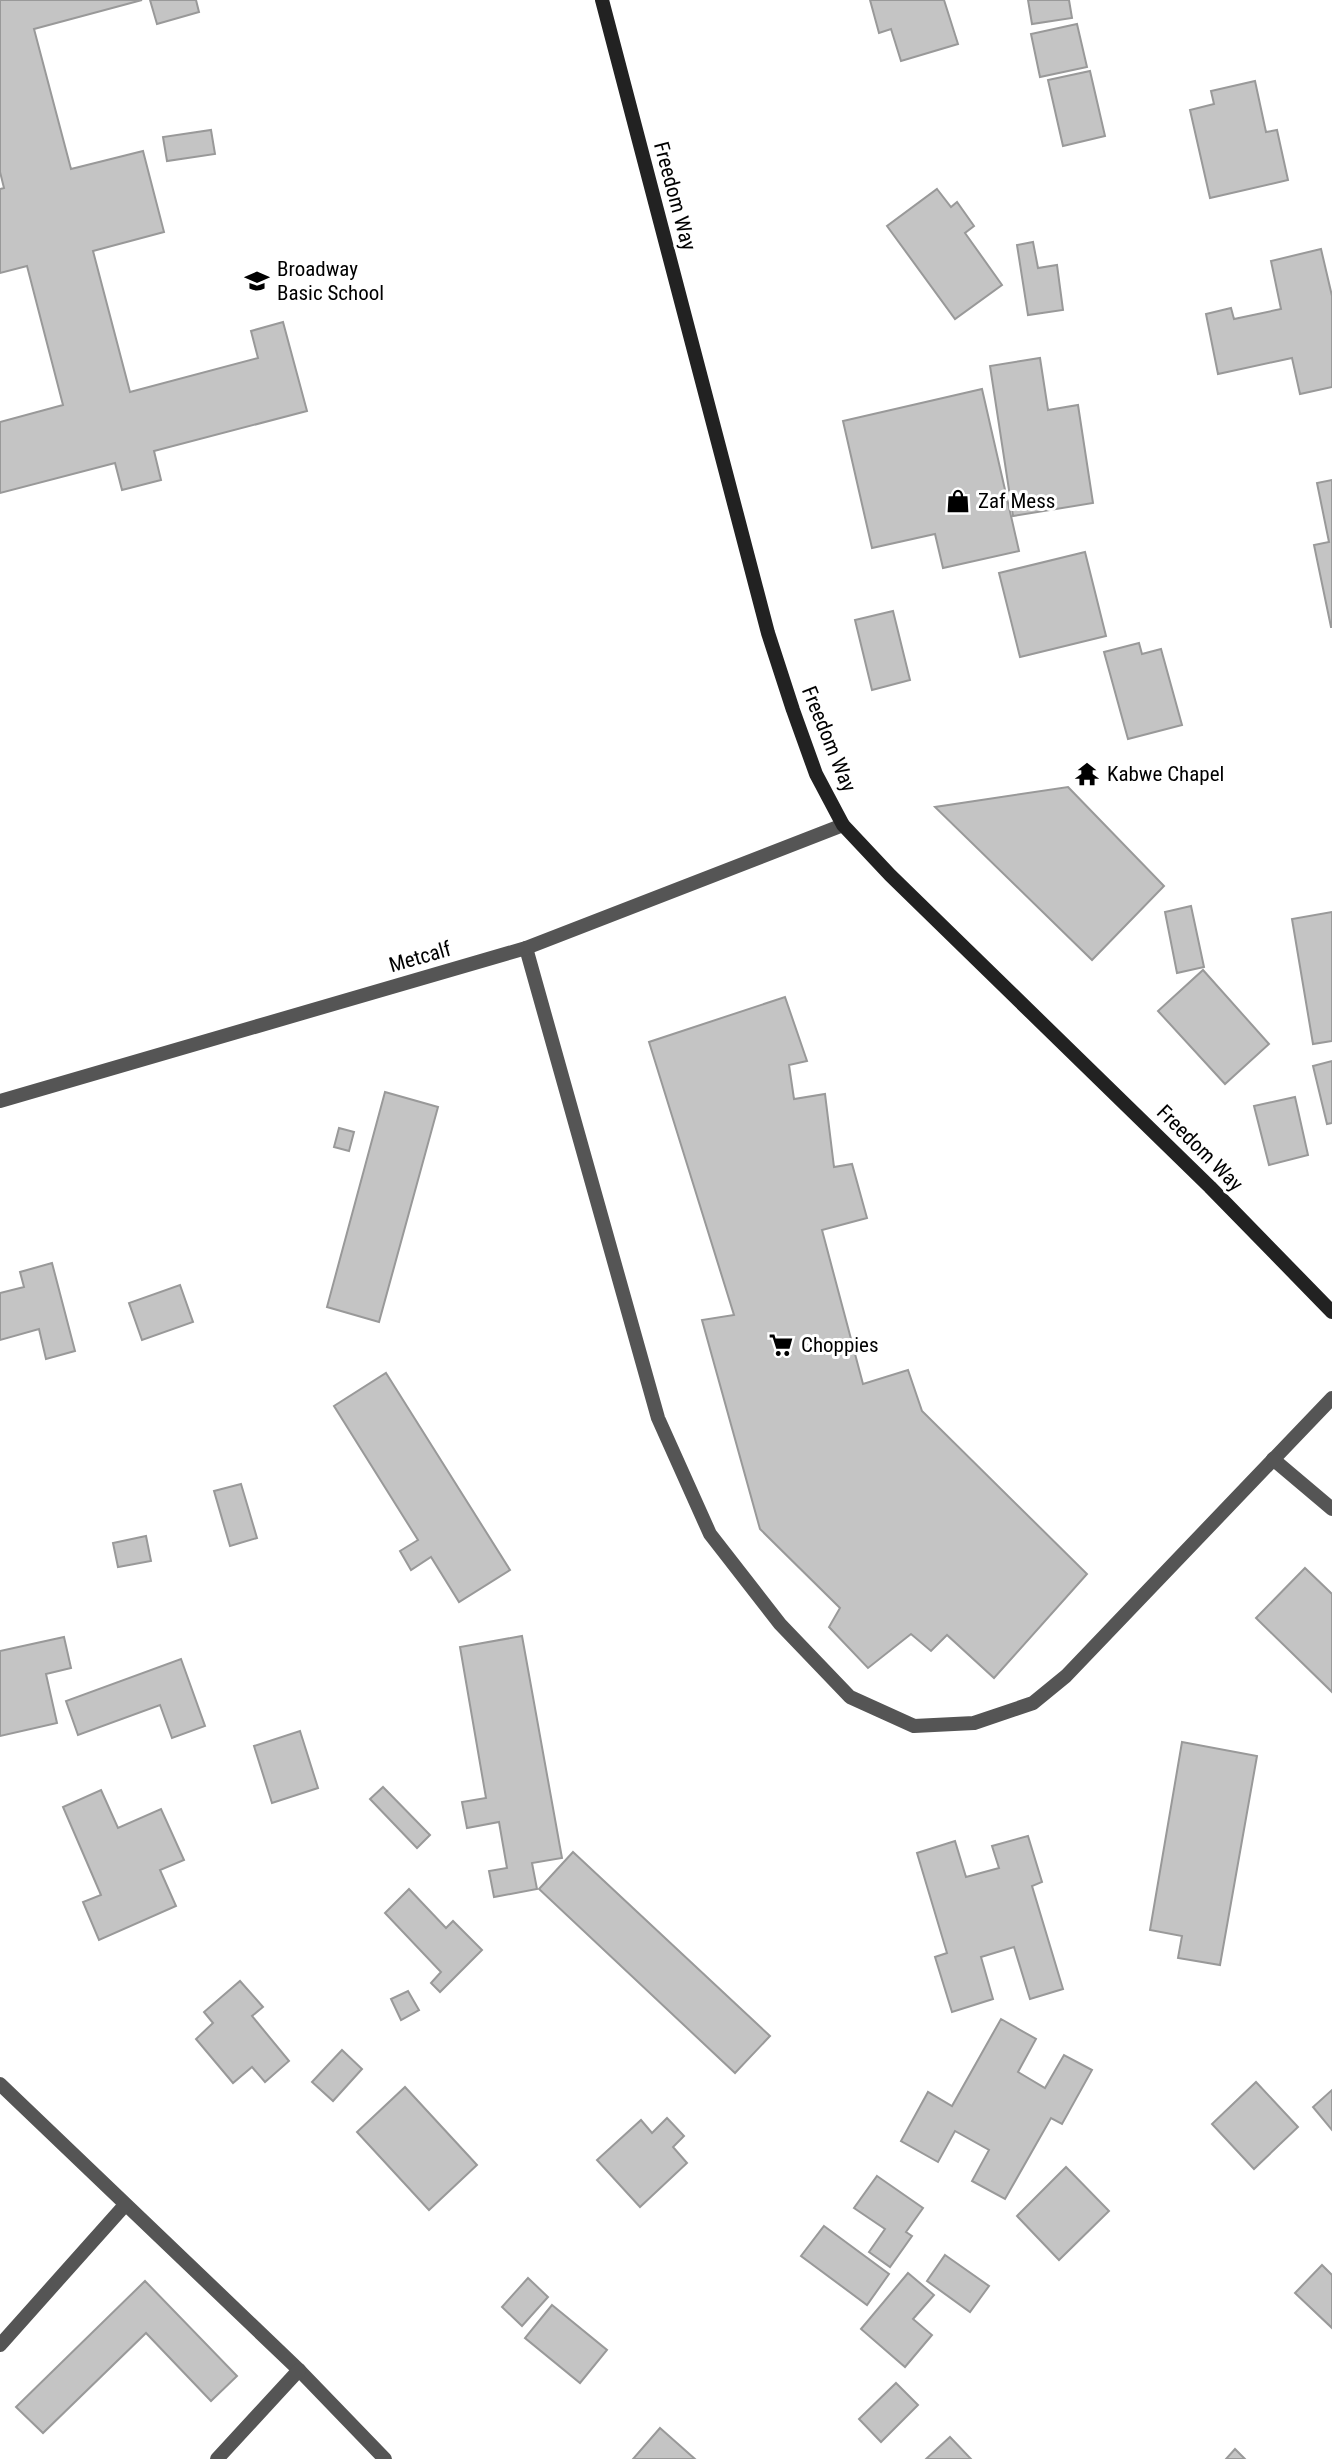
<svg xmlns="http://www.w3.org/2000/svg" width="1332" height="2459" font-family="'Roboto Condensed',sans-serif">
  <rect width="100%" height="100%" fill="#fff"/>
  <g fill="#c4c4c4" stroke="#999" stroke-width="2">
    <polygon points="0,0 142,0 34,29 71,169 143,151 164,232 93,251 130,392 258,358 251,331 283,322 307,411 154,451 161,480 122,490 115,463 0,493 0,422 63,405 27,266 0,273 0,189 4,188 0,172"/>
    <polygon points="150,0 196,0 199,12 157,24"/>
    <polygon points="870,0 944,0 958,44 901,61 891,29 879,33"/>
    <polygon points="1028,0 1069,0 1072,18 1032,24"/>
    <polygon points="1077,24 1087,67 1040,77 1031,34"/>
    <polygon points="1090,71 1105,136 1063,146 1048,80"/>
    <polygon points="1255,81 1266,132 1277,130 1288,180 1210,198 1190,110 1214,104 1211,91"/>
    <polygon points="211,130 215,154 167,161 163,137"/>
    <polygon points="937,189 951,207 957,202 974,226 965,233 1002,285 955,319 887,226"/>
    <polygon points="1033,242 1038,268 1057,265 1063,310 1028,315 1017,245"/>
    <polygon points="1321,249 1332,296 1332,387 1300,394 1292,358 1218,374 1206,314 1231,308 1234,319 1281,309 1271,261"/>
    <polygon points="1040,358 1048,410 1078,405 1093,503 1013,516 990,366"/>
    <polygon points="982,389 1019,551 943,568 935,534 872,548 843,421"/>
    <polygon points="1332,480 1332,627 1331,627 1314,545 1329,542 1317,483"/>
    <polygon points="1085,552 1106,636 1020,657 999,573"/>
    <polygon points="893,611 910,680 872,690 855,620"/>
    <polygon points="1139,643 1142,654 1161,649 1182,725 1128,739 1104,652"/>
    <polygon points="1068,787 1164,886 1092,960 935,807"/>
    <polygon points="1191,906 1204,967 1177,973 1165,912"/>
    <polygon points="1332,912 1332,1041 1313,1044 1292,919"/>
    <polygon points="1203,970 1269,1044 1225,1084 1158,1011"/>
    <polygon points="785,997 807,1061 789,1065 794,1099 825,1094 834,1167 852,1164 867,1218 822,1230 863,1384 908,1370 922,1411 1087,1574 994,1678 947,1635 931,1651 911,1634 868,1668 829,1627 840,1608 760,1529 702,1320 734,1315 649,1042"/>
    <polygon points="1332,1061 1332,1123 1327,1124 1313,1066"/>
    <polygon points="385,1092 438,1107 379,1322 327,1307"/>
    <polygon points="1295,1097 1308,1155 1269,1165 1254,1106"/>
    <polygon points="339,1128 354,1132 349,1151 334,1147"/>
    <polygon points="52,1263 75,1351 46,1359 39,1329 0,1340 0,1293 24,1287 20,1272"/>
    <polygon points="180,1285 193,1322 142,1340 129,1303"/>
    <polygon points="386,1373 510,1570 459,1602 431,1557 411,1570 400,1551 418,1540 334,1406"/>
    <polygon points="241,1484 257,1538 230,1546 214,1491"/>
    <polygon points="146,1536 151,1561 118,1567 113,1543"/>
    <polygon points="1305,1568 1332,1594 1332,1692 1256,1618"/>
    <polygon points="522,1636 562,1858 532,1863 537,1889 494,1897 489,1871 507,1868 499,1822 467,1828 462,1802 486,1798 460,1647"/>
    <polygon points="64,1637 71,1668 46,1674 57,1723 0,1736 0,1651"/>
    <polygon points="181,1659 205,1726 172,1738 160,1705 78,1735 66,1701"/>
    <polygon points="300,1731 318,1788 272,1803 254,1746"/>
    <polygon points="1182,1742 1257,1756 1220,1965 1178,1958 1182,1936 1150,1930"/>
    <polygon points="383,1787 430,1835 417,1848 370,1799"/>
    <polygon points="101,1790 118,1828 161,1809 184,1860 160,1870 176,1906 99,1940 83,1902 101,1895 63,1807"/>
    <polygon points="1028,1836 1042,1882 1032,1886 1063,1989 1030,1999 1014,1947 981,1957 993,1999 952,2012 935,1957 947,1953 917,1853 955,1841 966,1877 999,1868 992,1846"/>
    <polygon points="573,1852 770,2036 735,2073 539,1889"/>
    <polygon points="409,1889 446,1928 453,1921 482,1950 440,1992 431,1983 441,1972 385,1913"/>
    <polygon points="240,1981 263,2007 252,2016 289,2061 265,2082 252,2067 233,2083 196,2039 213,2023 204,2012"/>
    <polygon points="408,1991 419,2010 401,2020 391,1999"/>
    <polygon points="1001,2019 1036,2039 1018,2072 1045,2088 1064,2055 1092,2070 1062,2124 1051,2118 1005,2199 972,2181 989,2150 955,2131 938,2162 901,2141 928,2092 952,2106"/>
    <polygon points="342,2050 362,2069 333,2101 312,2082"/>
    <polygon points="1256,2082 1298,2127 1254,2169 1212,2124"/>
    <polygon points="405,2087 477,2165 429,2210 357,2132"/>
    <polygon points="1332,2090 1332,2130 1313,2107"/>
    <polygon points="667,2118 684,2136 673,2147 687,2163 640,2207 597,2160 641,2120 652,2133"/>
    <polygon points="1066,2167 1109,2211 1059,2260 1017,2216"/>
    <polygon points="877,2176 923,2208 906,2232 912,2236 890,2267 869,2252 885,2229 854,2208"/>
    <polygon points="824,2226 889,2274 867,2305 801,2256"/>
    <polygon points="945,2255 989,2286 970,2312 927,2281"/>
    <polygon points="1322,2265 1332,2275 1332,2328 1295,2293"/>
    <polygon points="908,2273 934,2295 913,2319 932,2335 905,2367 861,2329"/>
    <polygon points="528,2278 548,2297 522,2326 502,2307"/>
    <polygon points="145,2281 237,2376 211,2401 146,2333 43,2433 16,2407"/>
    <polygon points="552,2305 607,2350 580,2383 525,2338"/>
    <polygon points="896,2383 918,2405 881,2442 859,2419"/>
    <polygon points="660,2428 695,2459 633,2459"/>
    <polygon points="950,2437 971,2459 926,2459"/>
    <polygon points="1235,2449 1245,2459 1226,2459"/>
  </g>
  <g fill="none" stroke-linecap="round" stroke-linejoin="round">
    <g stroke="#555" stroke-width="14">
      <polyline points="526,948 658,1418 710,1534 780,1624 850,1697 914,1726 974,1723 1033,1703 1066,1676 1332,1398"/>
      <polyline points="1273,1459 1332,1509"/>
    </g>
    <g stroke="#555" stroke-width="14">
      <polyline points="0,1101 526,948 843,825"/>
      <polyline points="0,2084 299,2370 385,2459"/>
      <polyline points="0,2345 125,2205"/>
      <polyline points="217,2459 299,2370"/>
    </g>
    <polyline stroke="#222" stroke-width="14" points="602,0 768,633 793,710 816,774 843,825 890,875 1210,1187 1332,1312"/>
  </g>
  <defs>
    <g id="school-bare" transform="scale(1.89)"><path d="M0-5L7-2L0 1L-7-2ZM-4 1L0 2.5L4 1V4Q0 6-4 4Z" fill="#000" stroke="#fff" stroke-width="2.5" paint-order="stroke"/></g>
    <g id="shop-bare" transform="scale(1.89)"><path d="M-5-2.5h2.3a2.7 3.5 0 0 1 5.4 0H5L5.5 6h-11ZM-1.5-2.5h3a1.5 2.3 0 0 0-3 0Z" fill="#000" stroke="#fff" stroke-width="2.5" paint-order="stroke"/></g>
    <g id="temple-bare" transform="scale(1.89)"><path d="M0-6L5-2H3V0L6.5 2.5H4V6H1.5V3h-3V6H-4V2.5H-6.5L-3 0V-2H-5Z" fill="#000" stroke="#fff" stroke-width="2.5" paint-order="stroke"/></g>
    <g id="supermarket-bare" transform="scale(1.89)"><path d="M-6-5.5h2.5l.6 2H6L4.5 2H-2.5L-4.4-4H-6ZM-1.5 3.2a1.3 1.3 0 1 0 .1 0ZM3 3.2a1.3 1.3 0 1 0 .1 0Z" fill="#000" stroke="#fff" stroke-width="2.5" paint-order="stroke"/></g>
  </defs>
  <g fill-rule="evenodd">
    <use href="#school-bare" x="257" y="281"/>
    <use href="#shop-bare" x="958" y="501"/>
    <use href="#temple-bare" x="1087" y="774"/>
    <use href="#supermarket-bare" x="781" y="1345"/>
  </g>
  <g text-anchor="middle" dominant-baseline="central" stroke-width="6" stroke-linejoin="round" paint-order="stroke">
    <g font-size="21" fill="#000" stroke="#fff">
      <text transform="translate(675 196) rotate(75)">Freedom Way</text>
      <text transform="translate(829 739) rotate(68)">Freedom Way</text>
      <text transform="translate(420 957) rotate(-16)">Metcalf</text>
      <text transform="translate(1200 1148) rotate(45)">Freedom Way</text>
    </g>
    <g font-size="21" fill="#000" stroke="#fff" text-anchor="start">
      <text x="277" y="269">Broadway<tspan x="277" dy="24">Basic School</tspan></text>
      <text x="978" y="501">Zaf Mess</text>
      <text x="1107" y="774">Kabwe Chapel</text>
      <text x="801" y="1345">Choppies</text>
    </g>
  </g>
</svg>
